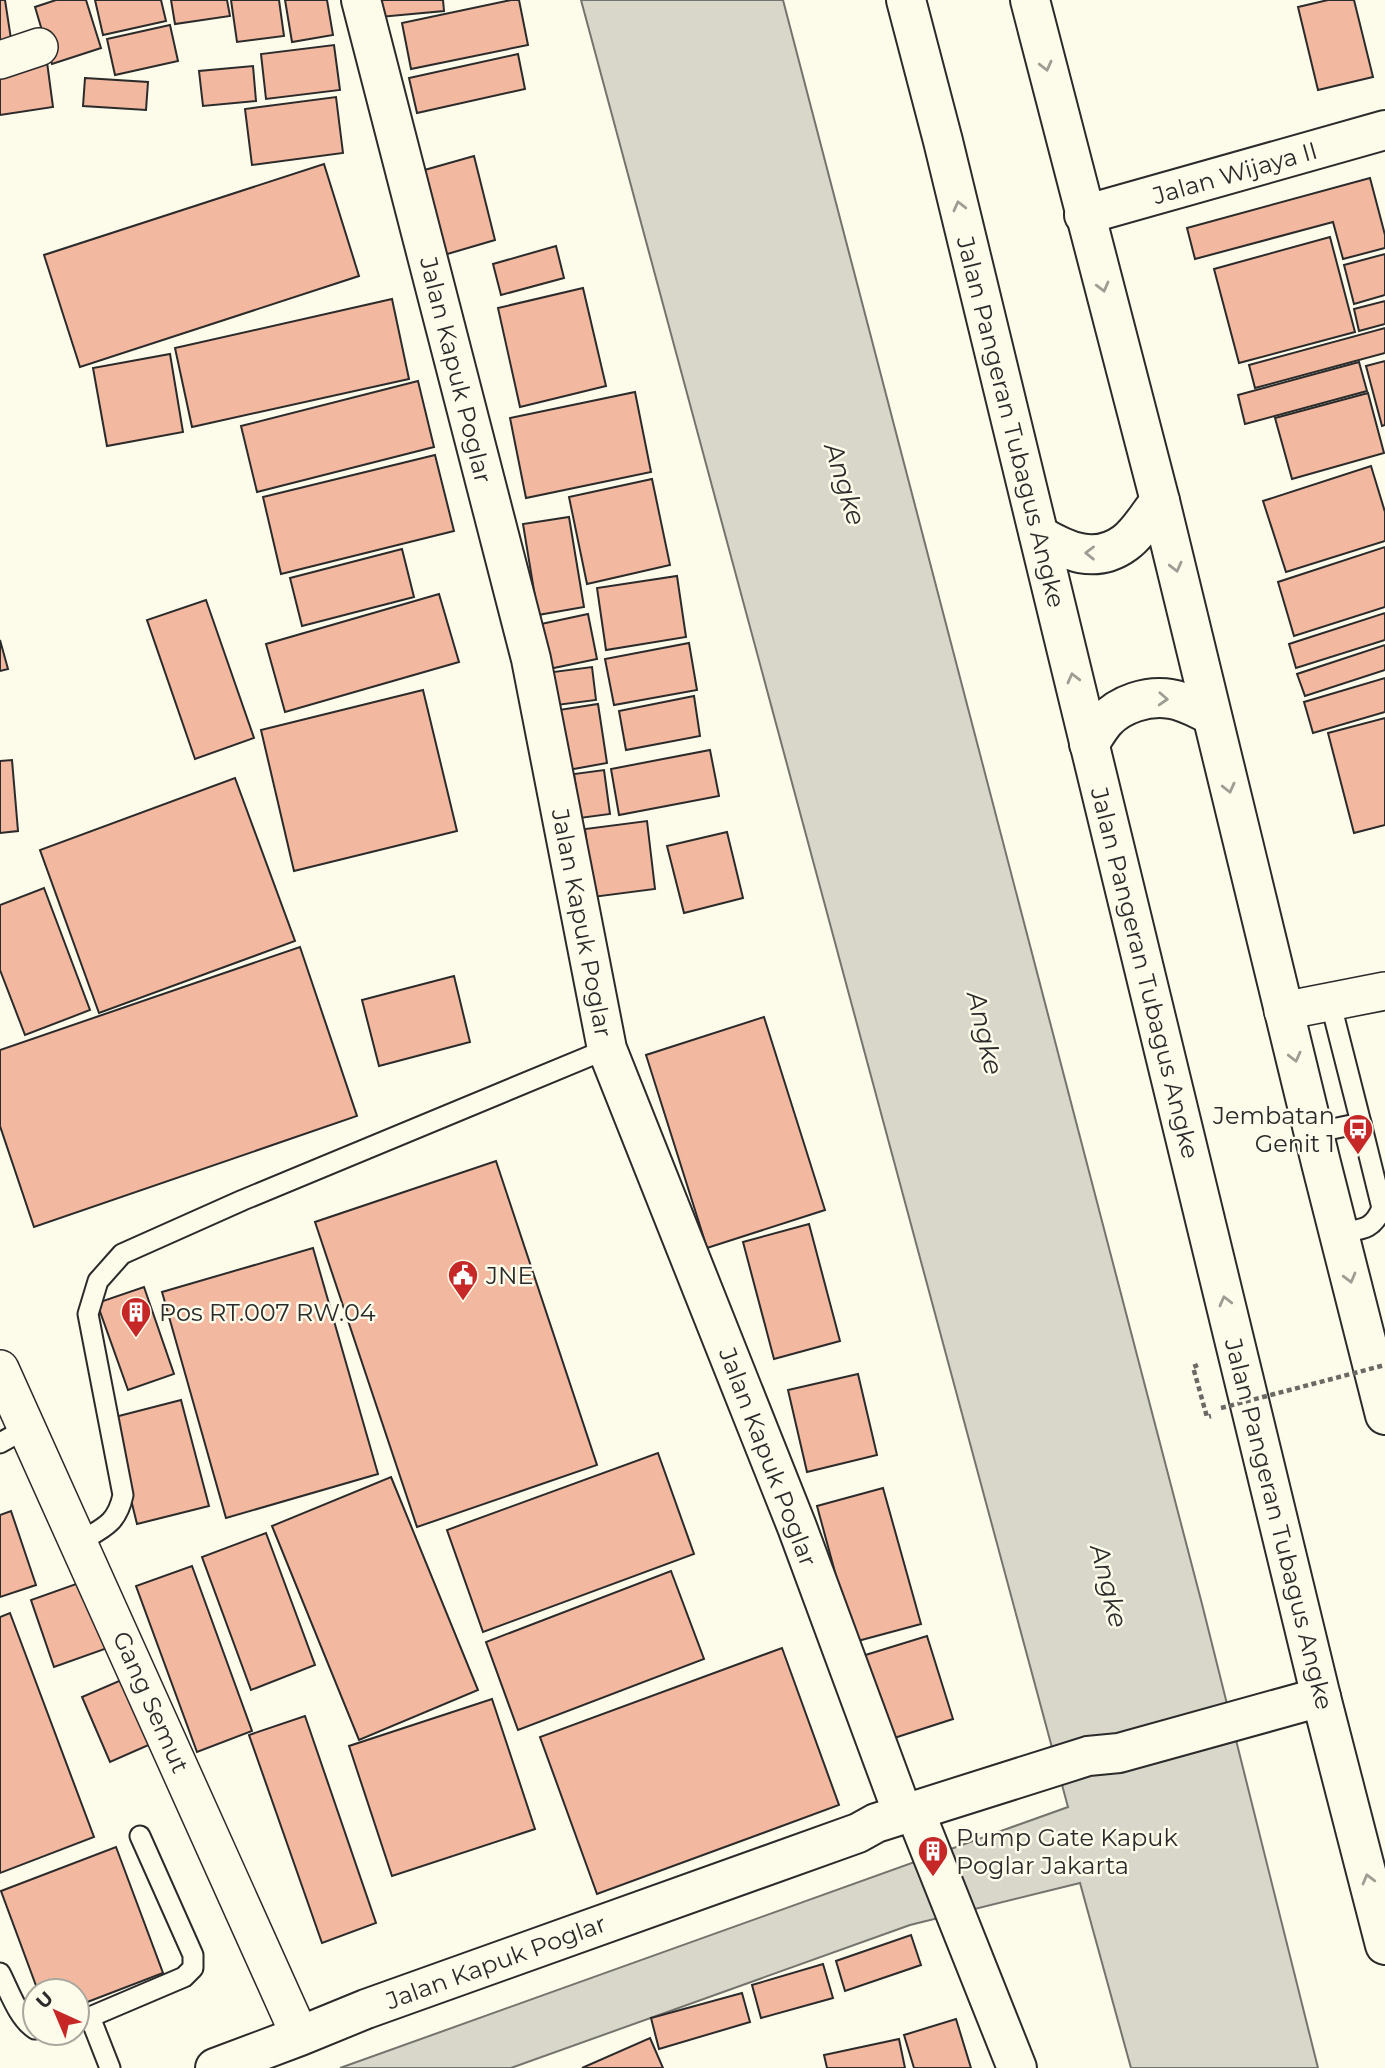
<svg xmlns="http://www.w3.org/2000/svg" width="1385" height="2068" font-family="Montserrat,sans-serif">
  <rect width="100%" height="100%" fill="#fdfbea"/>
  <polygon fill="#d8d7c9" stroke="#74746e" stroke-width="2" points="581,0 783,0 1202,1604 1318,2068 1131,2068 1080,1883 910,1925 511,2068 340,2068 1068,1807"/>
  <g fill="#f2b8a0" stroke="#2b2b2b" stroke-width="2">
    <polygon points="0,0 5,0 11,39 0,41"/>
    <polygon points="56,0 86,0 101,48 52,64 35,7"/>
    <polygon points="95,0 161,0 166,21 103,35"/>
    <polygon points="171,0 227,0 230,16 175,24"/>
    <polygon points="231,0 279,0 284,36 237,42"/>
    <polygon points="285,0 327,0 333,35 292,42"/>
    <polygon points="379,0 443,0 444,11 380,17"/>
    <polygon points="511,0 519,0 528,45 411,69 402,23"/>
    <polygon points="1328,0 1354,0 1373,77 1318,90 1298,7"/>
    <polygon points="170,25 178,61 115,75 107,39"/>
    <polygon points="334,45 340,90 266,99 261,54"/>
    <polygon points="518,54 525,89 417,113 409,78"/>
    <polygon points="47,62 53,107 0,115 0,69"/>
    <polygon points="253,66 256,101 203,106 199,71"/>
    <polygon points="85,78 148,82 146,110 83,106"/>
    <polygon points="336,97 343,153 252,165 245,109"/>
    <polygon points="474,156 495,240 444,255 421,171"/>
    <polygon points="324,164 359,276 80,367 44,255"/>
    <polygon points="1370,178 1385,235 1385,248 1343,259 1333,222 1195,259 1187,228"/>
    <polygon points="1330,237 1355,332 1239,363 1214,269"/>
    <polygon points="556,246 564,278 501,295 493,264"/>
    <polygon points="1385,254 1385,295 1354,304 1344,265"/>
    <polygon points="583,288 606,386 520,407 498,308"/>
    <polygon points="392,299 409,379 192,427 175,348"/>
    <polygon points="1385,301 1385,324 1359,331 1354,309"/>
    <polygon points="1385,328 1385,353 1255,388 1249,365"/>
    <polygon points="170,354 183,432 107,446 93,368"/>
    <polygon points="1385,361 1385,425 1382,426 1366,366"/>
    <polygon points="1359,362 1367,391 1245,424 1238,395"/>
    <polygon points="418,381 434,447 257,492 241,426"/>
    <polygon points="635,392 651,472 526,498 510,418"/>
    <polygon points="1368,393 1384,453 1292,479 1275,418"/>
    <polygon points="435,455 454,531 281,574 263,497"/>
    <polygon points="1371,466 1385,512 1385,541 1286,572 1263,501"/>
    <polygon points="652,479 670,565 587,584 569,497"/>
    <polygon points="569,517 584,607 538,615 523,524"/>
    <polygon points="1385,547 1385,607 1294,636 1278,582"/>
    <polygon points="402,549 414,597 302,626 290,578"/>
    <polygon points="677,576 686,637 606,650 597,588"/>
    <polygon points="439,594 459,662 285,712 266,644"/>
    <polygon points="206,600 254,738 195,759 147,620"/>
    <polygon points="1385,613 1385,640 1296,668 1289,644"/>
    <polygon points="588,614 597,659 549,669 541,624"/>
    <polygon points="0,640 8,669 0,671"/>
    <polygon points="689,643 697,690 614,705 605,659"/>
    <polygon points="1385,645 1385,670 1305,696 1297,674"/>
    <polygon points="592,667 596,700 557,705 553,672"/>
    <polygon points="1385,678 1385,712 1313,733 1304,702"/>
    <polygon points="423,690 457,831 294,871 261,730"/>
    <polygon points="694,696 700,736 626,750 619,711"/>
    <polygon points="598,704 607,763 568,770 559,710"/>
    <polygon points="1385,718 1385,825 1354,833 1328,733"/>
    <polygon points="710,750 719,796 619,815 611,769"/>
    <polygon points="12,760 18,831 0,833 0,761"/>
    <polygon points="604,770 610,814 580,818 574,774"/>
    <polygon points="235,778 295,941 99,1013 40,850"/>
    <polygon points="647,821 655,889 593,897 585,829"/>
    <polygon points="727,832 743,898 684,913 667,846"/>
    <polygon points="44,888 90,1010 25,1035 0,970 0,905"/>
    <polygon points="300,947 357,1116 34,1227 0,1126 0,1050"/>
    <polygon points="454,976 470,1042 379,1066 362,1000"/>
    <polygon points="764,1017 825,1210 707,1248 646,1055"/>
    <polygon points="496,1161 597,1465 417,1527 315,1222"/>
    <polygon points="809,1224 840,1341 774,1359 743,1242"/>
    <polygon points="313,1248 378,1474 226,1518 162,1292"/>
    <polygon points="144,1287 174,1374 128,1390 97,1303"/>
    <polygon points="858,1374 877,1455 807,1472 788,1390"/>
    <polygon points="181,1400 209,1506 137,1524 111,1418"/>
    <polygon points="658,1453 694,1554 483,1632 447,1530"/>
    <polygon points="391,1477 478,1690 359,1740 272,1526"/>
    <polygon points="883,1488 921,1624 854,1642 817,1506"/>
    <polygon points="11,1511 36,1585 0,1597 0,1515"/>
    <polygon points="266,1533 315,1665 251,1690 202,1557"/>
    <polygon points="192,1566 252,1731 197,1752 136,1586"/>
    <polygon points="671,1571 704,1659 518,1730 486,1642"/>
    <polygon points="93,1578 116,1645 54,1667 31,1600"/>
    <polygon points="10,1613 94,1837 0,1873 0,1617"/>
    <polygon points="927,1636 953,1719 885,1741 859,1657"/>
    <polygon points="782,1648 839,1805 597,1894 540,1737"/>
    <polygon points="133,1675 160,1740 110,1762 82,1697"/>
    <polygon points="492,1699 535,1829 392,1876 349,1746"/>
    <polygon points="305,1716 376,1923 322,1943 249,1735"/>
    <polygon points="116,1847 163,1973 77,2006 77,1991 38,1991 1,1891"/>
    <polygon points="911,1935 921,1965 845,1991 836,1961"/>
    <polygon points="823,1964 833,1998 761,2018 752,1985"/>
    <polygon points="742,1993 750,2022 659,2049 651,2018"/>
    <polygon points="956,2019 971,2068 914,2068 904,2035"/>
    <polygon points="650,2038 663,2068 582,2068"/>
    <polygon points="899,2039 905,2068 827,2068 824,2055"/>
  </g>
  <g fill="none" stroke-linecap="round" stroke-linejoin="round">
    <g stroke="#2b2b2b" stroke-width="23">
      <g id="service">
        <polyline points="1313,1133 1361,1123 1330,1001"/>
        <path d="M1338,1233C1360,1229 1372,1232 1382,1208L1361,1123"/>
        <polyline points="0,1443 27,1428"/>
        <path d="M79,1542C103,1528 117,1524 123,1495L88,1314L98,1281L122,1254L243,1200L607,1049"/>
        <path d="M0,1973C9,1990 18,2018 35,2029"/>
        <polyline points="110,2068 90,2017 184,1977 193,1968 193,1955 140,1836"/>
      </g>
    </g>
    <g stroke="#2b2b2b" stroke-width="40">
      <g id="minor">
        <polyline points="0,60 39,47"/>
        <polyline points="1283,1011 1385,991"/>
        <polyline points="0,1369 300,2036"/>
      </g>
    </g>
    <g stroke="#2b2b2b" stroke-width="42">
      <g id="tertiary">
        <polyline points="361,0 531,659 607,1049 797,1527 903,1814"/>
        <polyline points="1084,215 1385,130"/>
        <polyline points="915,1812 1017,2068"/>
        <polyline points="215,2068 300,2036 366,2009 858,1833 876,1823 1088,1756 1119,1753 1321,1697"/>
      </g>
    </g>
    <g stroke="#2b2b2b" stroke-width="42">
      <g id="secondary">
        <polyline points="906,0 943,141 1321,1697 1385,1945"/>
        <polyline points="1030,0 1160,501 1321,1163 1385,1415"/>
        <path d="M1039,535C1066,551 1095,565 1125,543C1139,533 1149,514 1160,501"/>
        <path d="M1089,744C1094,737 1099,728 1105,721C1120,704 1148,695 1171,699C1185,701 1198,709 1211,715"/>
      </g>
    </g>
    <polyline stroke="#6a6964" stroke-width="4.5" stroke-dasharray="5 3.5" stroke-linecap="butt" points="1198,1365 1193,1367 1207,1417 1211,1416"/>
    <use href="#service" stroke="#fdfbea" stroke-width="19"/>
    <use href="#minor" stroke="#fdfbea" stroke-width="37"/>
    <use href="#tertiary" stroke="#fdfbea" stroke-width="38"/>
    <use href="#secondary" stroke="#fdfbea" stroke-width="38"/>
    <polyline stroke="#6a6964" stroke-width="4.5" stroke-dasharray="5 3.5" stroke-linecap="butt" points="1221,1408 1385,1365"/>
  </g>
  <defs><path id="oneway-chevron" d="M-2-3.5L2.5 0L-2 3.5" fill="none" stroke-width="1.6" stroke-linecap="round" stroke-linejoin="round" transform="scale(1.75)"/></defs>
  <g stroke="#9e9d94">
    <use href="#oneway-chevron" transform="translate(1046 66) rotate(76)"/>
    <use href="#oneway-chevron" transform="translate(959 206) rotate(-104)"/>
    <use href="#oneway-chevron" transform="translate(1103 287) rotate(75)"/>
    <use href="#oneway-chevron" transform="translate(1090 553) rotate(-179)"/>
    <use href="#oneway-chevron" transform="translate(1176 567) rotate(76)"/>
    <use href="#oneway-chevron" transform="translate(1073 678) rotate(-104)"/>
    <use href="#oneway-chevron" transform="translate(1163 699) rotate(3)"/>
    <use href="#oneway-chevron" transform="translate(1229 788) rotate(76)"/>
    <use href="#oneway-chevron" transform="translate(1295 1057) rotate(76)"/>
    <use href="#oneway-chevron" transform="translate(1350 1278) rotate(75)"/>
    <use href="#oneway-chevron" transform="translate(1225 1301) rotate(-104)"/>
    <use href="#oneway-chevron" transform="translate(1368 1879) rotate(-105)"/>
  </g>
  <defs>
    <g id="bus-pin" transform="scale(1.575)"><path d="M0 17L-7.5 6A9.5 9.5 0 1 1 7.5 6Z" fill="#c62828" stroke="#fdfbea"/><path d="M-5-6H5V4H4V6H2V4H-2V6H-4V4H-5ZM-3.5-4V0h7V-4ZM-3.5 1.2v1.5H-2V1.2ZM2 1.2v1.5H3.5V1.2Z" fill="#fff"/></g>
    <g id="civic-pin" transform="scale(1.575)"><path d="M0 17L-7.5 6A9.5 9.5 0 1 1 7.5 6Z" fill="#c62828" stroke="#fdfbea"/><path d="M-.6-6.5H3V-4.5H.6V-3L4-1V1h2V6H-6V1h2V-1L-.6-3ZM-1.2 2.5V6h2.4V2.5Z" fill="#fff"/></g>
    <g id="building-pin" transform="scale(1.575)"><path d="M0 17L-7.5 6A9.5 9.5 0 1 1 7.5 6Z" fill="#c62828" stroke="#fdfbea"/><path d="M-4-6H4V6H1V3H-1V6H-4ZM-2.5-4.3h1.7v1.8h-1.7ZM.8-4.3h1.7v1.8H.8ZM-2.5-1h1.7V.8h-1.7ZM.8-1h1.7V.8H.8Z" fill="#fff"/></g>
  </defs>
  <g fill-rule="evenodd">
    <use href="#bus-pin" x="1358" y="1129"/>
    <use href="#civic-pin" x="463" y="1275"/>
    <use href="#building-pin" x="136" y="1312"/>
    <use href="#building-pin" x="933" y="1851"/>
  </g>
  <g text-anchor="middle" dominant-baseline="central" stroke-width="5" stroke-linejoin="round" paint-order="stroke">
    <g font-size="24" fill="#2b2b2b" stroke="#fdfbea">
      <text transform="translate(1235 173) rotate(-16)">Jalan Wijaya II</text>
      <text transform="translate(456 370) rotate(76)">Jalan Kapuk Poglar</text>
      <text transform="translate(1011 422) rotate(76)">Jalan Pangeran Tubagus Angke</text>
      <text transform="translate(582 923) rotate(79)">Jalan Kapuk Poglar</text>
      <text transform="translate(1145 973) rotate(76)">Jalan Pangeran Tubagus Angke</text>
      <text transform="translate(768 1457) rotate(69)">Jalan Kapuk Poglar</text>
      <text transform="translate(1279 1524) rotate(76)">Jalan Pangeran Tubagus Angke</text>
      <text transform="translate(151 1702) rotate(66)">Gang Semut</text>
      <text transform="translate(496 1962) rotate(-20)">Jalan Kapuk Poglar</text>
    </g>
    <g font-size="24" fill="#2b2b2b" stroke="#fdfbea" text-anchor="start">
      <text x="1335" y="1115" text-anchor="end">Jembatan<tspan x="1335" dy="28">Genit 1</tspan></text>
      <text x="486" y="1275">JNE</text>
      <text x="159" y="1312">Pos RT.007 RW.04</text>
      <text x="956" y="1837">Pump Gate Kapuk<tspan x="956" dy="28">Poglar Jakarta</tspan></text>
    </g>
    <g font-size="26" font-style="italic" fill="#2b2b2b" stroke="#fdfbea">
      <text transform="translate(845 484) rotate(73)">Angke</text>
      <text transform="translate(985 1033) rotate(77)">Angke</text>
      <text transform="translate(1109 1586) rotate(76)">Angke</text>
    </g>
  </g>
  <g transform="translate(56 2012) rotate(316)"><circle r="33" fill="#fdfbea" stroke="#a9a89e" stroke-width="2"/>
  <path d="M0-5L12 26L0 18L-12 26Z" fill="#c62828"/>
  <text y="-10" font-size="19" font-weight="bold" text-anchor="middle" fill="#2b2b2b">U</text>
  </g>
</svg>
